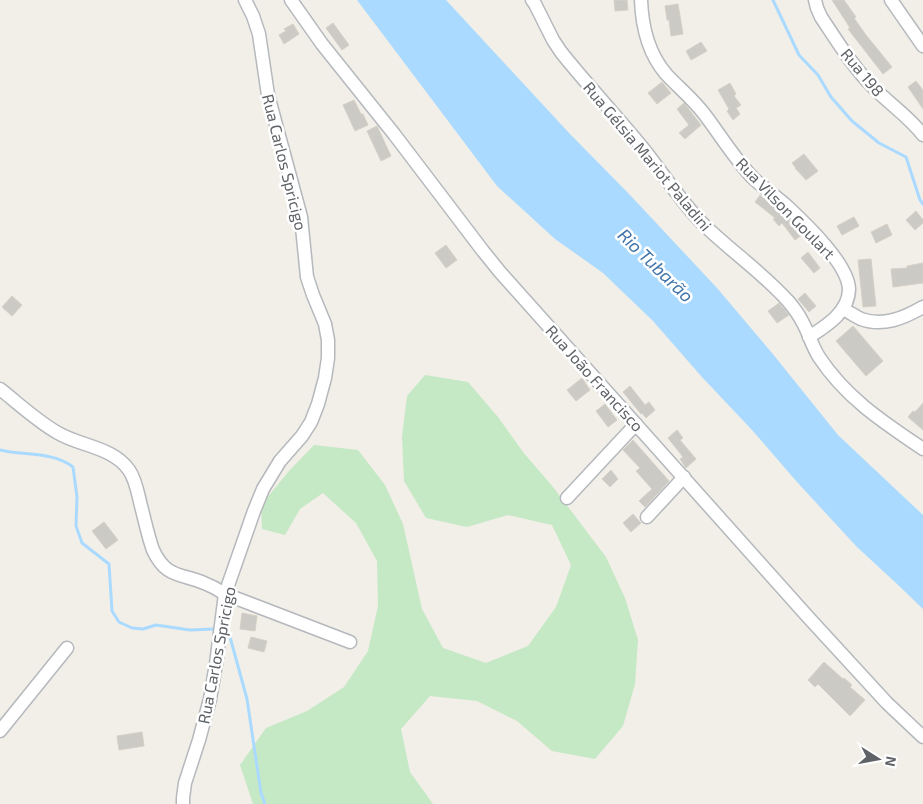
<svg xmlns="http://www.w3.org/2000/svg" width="923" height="804" font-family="'Exo 2',sans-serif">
  <rect width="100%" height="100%" fill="#f1efe8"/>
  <polygon fill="#c5e8c5" points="425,375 468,382 498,417 523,452 553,487 606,557 625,598 638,640 635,684 623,726 595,759 552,751 517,721 477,701 430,696 401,729 410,772 433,804 253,804 240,765 266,728 307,711 344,687 368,651 378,606 377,561 356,523 323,493 300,509 285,535 262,529 261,505 289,471 314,445 358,450 385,485 403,524 422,609 443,648 486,663 528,646 556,607 571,565 552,525 508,515 467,527 426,518 404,481 402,437 407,396"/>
  <polygon fill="#aadaff" points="357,0 446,0 570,134 630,195 717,288 772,353 838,435 923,515 923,609 896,583 857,547 797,482 752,430 701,376 653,321 603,273 555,239 497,186"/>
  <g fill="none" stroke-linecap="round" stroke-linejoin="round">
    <g stroke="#aadaff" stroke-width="3">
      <polyline points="773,0 799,55 818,75 831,97 852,121 879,143 906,157 920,200 923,204"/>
      <path d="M0,450C24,456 52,451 73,467L77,497L76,526L82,543L109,564L112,611L119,622L132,628L143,629L156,625L190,630L214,629"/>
      <polyline points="230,637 247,699 261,793 265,804"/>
    </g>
  </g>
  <g fill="#cccac5" stroke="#d6d1c6">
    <polygon points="614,0 627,0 628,10 615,11"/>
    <polygon points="832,0 844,0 856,17 854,18 866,35 892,67 883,74 848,29 850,28"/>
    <polygon points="678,4 683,34 671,36 669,20 667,20 665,6"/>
    <polygon points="333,23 349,45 342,50 326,28"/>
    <polygon points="293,24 299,34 284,44 279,35 286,31 284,29"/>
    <polygon points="701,42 707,51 691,60 686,51"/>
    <polygon points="916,81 923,90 923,109 908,87"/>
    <polygon points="662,82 671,93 657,104 648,93"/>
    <polygon points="730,83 736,94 734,96 741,105 736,108 740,114 733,120 727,111 729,109 718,90"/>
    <polygon points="354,100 361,114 363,114 368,125 355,131 343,105"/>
    <polygon points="684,103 701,125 685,139 679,133 689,125 677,109"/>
    <polygon points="377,126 391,156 381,161 367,131"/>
    <polygon points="804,154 818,171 806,180 795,168 796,168 792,163"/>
    <polygon points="760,195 784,214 803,234 795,240 782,223 779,226 773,219 775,218 755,202"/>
    <polygon points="916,211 923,220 923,223 915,230 906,220"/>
    <polygon points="854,217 859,226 842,235 837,226"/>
    <polygon points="887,224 892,235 876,243 871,232"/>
    <polygon points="446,245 457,260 446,268 435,253"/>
    <polygon points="808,252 820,268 814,273 801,258"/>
    <polygon points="871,259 876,306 863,307 858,260"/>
    <polygon points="923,263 923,283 893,287 891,269 907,268 907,266"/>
    <polygon points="805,293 816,306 809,312 798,299"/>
    <polygon points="12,296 22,305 12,316 2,307"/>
    <polygon points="779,303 789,315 777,323 768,311"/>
    <polygon points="853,326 883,361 866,376 836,341"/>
    <polygon points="582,378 590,390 576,401 567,390"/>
    <polygon points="630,386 645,405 649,402 655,410 646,418 642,413 641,414 623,392"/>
    <polygon points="923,403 923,430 908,417 913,411 915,412"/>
    <polygon points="605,404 617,420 608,427 596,411"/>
    <polygon points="677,430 683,438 680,440 696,459 686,468 680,459 683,457 668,438"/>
    <polygon points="633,440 669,481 645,507 639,501 652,489 636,471 640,468 623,450"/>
    <polygon points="611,470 618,479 610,487 602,479"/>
    <polygon points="633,514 641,523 631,532 623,523"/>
    <polygon points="104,522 118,540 106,549 92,531"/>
    <polygon points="242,613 257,616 255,631 240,629"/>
    <polygon points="251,637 267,641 264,652 248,648"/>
    <polygon points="824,662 843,679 844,678 852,685 850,687 865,700 850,716 818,684 815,687 808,680"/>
    <polygon points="142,732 144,746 119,750 117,736"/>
  </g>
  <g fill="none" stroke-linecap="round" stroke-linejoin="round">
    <g stroke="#b5b8bc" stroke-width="15">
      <g id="minor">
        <polyline points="291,0 322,44 394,134 483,251 500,272 808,617 887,703 923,737"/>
        <path d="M532,0L535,4L553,40L561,52C587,85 616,115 642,147C662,172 679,199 701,222C728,249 762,272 788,301C794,308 799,315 803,323C809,334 812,346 819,357C846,398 883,422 923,449"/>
        <path d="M641,0C642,27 648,53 666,74C679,88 694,100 705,115C721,136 736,161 754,179C765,189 778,198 789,208C807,225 848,264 849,289C849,312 826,326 809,337"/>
        <path d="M815,0L817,8L821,17C837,41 854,69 875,89C891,105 909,117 923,135"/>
        <polyline points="891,0 923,46"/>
        <path d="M843,309C849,312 855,316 861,319C883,327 904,318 923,307"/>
        <path d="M0,389C19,404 37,421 58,433C80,446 113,447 129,470C136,480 138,494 141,506C145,521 148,536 153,550C166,578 180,573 204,583C212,586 219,590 225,594L350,642"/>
        <polyline points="567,498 636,424"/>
        <polyline points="647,517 684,477"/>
        <polyline points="0,731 67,648"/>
        <polyline points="183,804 183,798 185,783 199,740 210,699 216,664 225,594 254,511 263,489 280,461 302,436 311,422 318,404 325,378 328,358 328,340 325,324 313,295 307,277 301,217 268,95 259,34 253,16 245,0"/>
      </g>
    </g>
    <use href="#minor" stroke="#fff" stroke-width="12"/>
  </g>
  <g text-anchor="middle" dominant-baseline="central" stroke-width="5" stroke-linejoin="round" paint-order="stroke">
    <g font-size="16" fill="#5f6368" stroke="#fff">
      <text transform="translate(863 72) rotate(50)">Rua 198</text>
      <text transform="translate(648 156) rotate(50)">Rua Gélsia Mariot Paladini</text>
      <text transform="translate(285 162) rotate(76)">Rua Carlos Spricigo</text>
      <text transform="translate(786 208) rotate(46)">Rua Vilson Goulart</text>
      <text transform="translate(595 378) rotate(48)">Rua João Francisco</text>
      <text transform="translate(216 655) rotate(-79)">Rua Carlos Spricigo</text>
    </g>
    <g font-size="18" font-style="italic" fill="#4174aa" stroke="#fff">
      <text transform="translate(656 265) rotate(44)">Rio Tubarão</text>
    </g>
  </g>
  <g transform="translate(878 759) rotate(101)" stroke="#ffffff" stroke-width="4" paint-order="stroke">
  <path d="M0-4L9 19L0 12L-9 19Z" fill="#5f6368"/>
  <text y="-8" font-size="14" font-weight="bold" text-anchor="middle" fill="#5f6368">N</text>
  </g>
</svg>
